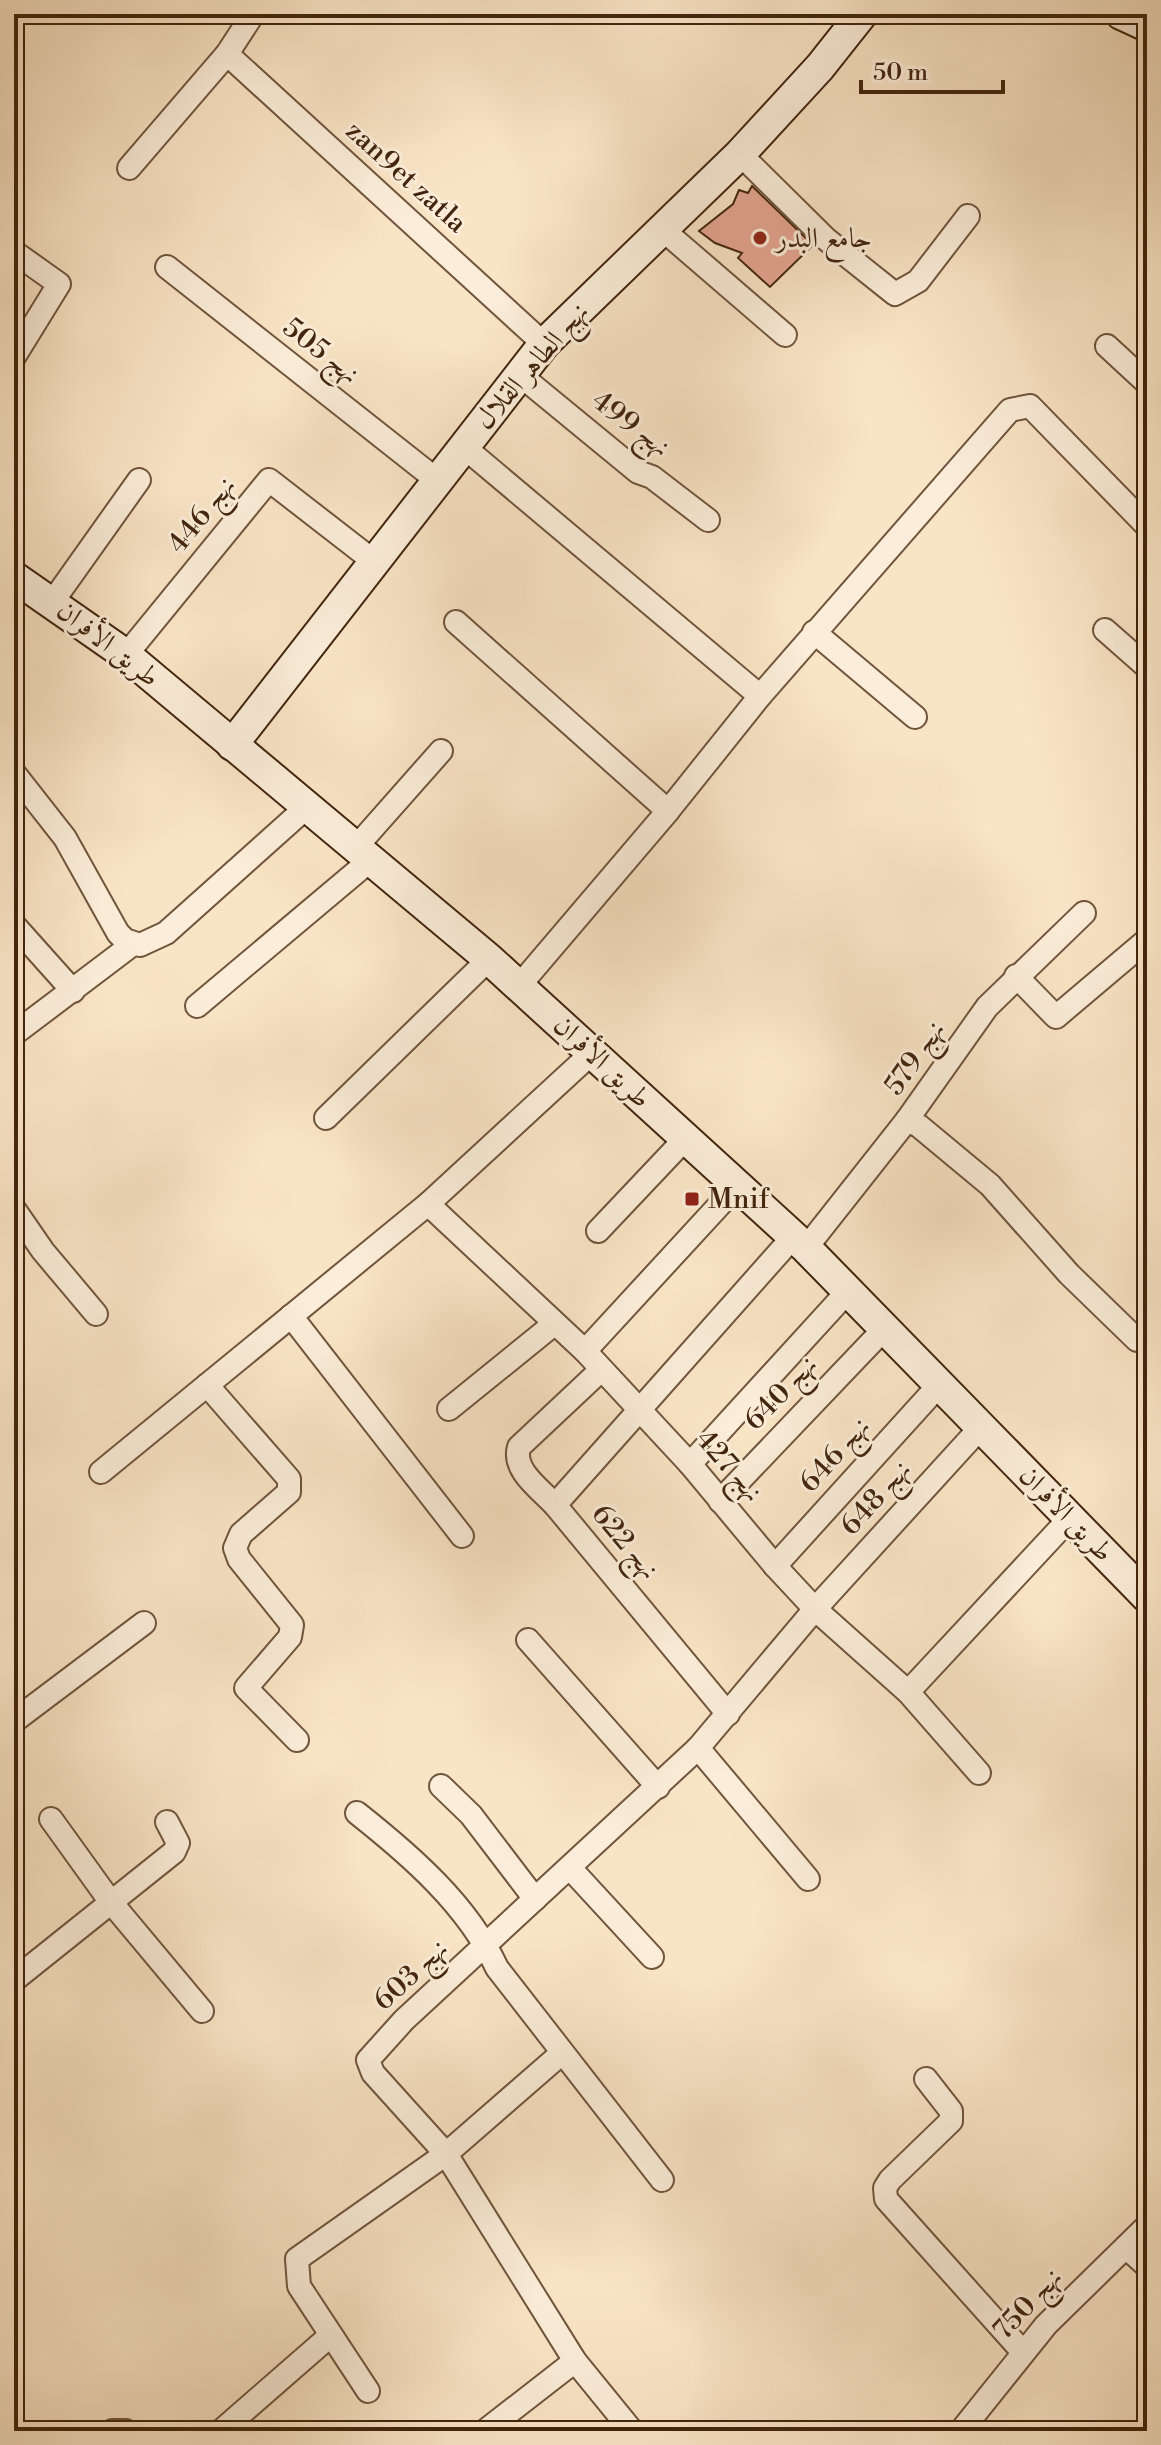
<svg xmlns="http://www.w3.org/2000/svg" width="1161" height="2445" font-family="'Libre Bodoni',Amiri,serif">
  <rect width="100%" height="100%" fill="#f9e4c5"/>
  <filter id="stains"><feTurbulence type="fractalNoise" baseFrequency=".0025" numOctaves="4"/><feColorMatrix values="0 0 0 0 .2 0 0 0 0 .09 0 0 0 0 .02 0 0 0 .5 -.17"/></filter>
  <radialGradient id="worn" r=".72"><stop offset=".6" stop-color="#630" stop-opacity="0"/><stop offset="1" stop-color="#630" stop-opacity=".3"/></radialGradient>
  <polygon fill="#e5a492" stroke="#42250e" stroke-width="2" points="752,186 813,245 770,287 738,258 742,253 715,243 699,231 733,204 739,190 748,193"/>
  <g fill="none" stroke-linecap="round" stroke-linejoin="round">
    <g stroke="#70553c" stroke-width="26">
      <g id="street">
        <polyline points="227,54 544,344"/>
        <polyline points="740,154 826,239 895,294 918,281 968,216"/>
        <polyline points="129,168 227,54 253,14"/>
        <polyline points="662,229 785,335"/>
        <polyline points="14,252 59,284 14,357"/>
        <polyline points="167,267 438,481"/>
        <polyline points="1107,346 1147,383"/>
        <polyline points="520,375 638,472 652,477 708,520"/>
        <polyline points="464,447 760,696"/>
        <polyline points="53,601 139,480"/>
        <polyline points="456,622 668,811"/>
        <polyline points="1105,630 1147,667"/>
        <polyline points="814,632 915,717"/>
        <polyline points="126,655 269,480 376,563"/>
        <polyline points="14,773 65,838 118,933 125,940 140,945 166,933 309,805"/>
        <polyline points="357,846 441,751"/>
        <polyline points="14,925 73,991"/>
        <polyline points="1016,976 1056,1017 1147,940"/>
        <polyline points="519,986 668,811 760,696 1010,410 1030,406 1147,526"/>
        <polyline points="197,1006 373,858"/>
        <polyline points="14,1034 133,944"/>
        <polyline points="326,1118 489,959"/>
        <polyline points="907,1120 919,1126 990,1185 1069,1274 1137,1340 1147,1330"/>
        <polyline points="428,1204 585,1351 690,1464 775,1566 815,1609 908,1692 979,1773"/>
        <polyline points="14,1209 43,1251 96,1314"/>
        <polyline points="598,1231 685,1139"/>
        <polyline points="806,1248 907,1120 987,1007 1084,913"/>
        <polyline points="291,1316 462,1536"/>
        <polyline points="585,1351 736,1187"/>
        <polyline points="207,1385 289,1479 289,1492 241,1534 235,1548 239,1559 292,1625 290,1637 246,1688 297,1740"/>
        <polyline points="449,1409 554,1324"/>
        <polyline points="690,1464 849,1290"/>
        <polyline points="101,1472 428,1204 593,1052"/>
        <polyline points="720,1501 886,1327"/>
        <path d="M555,1505C540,1489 512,1470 519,1447L601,1370"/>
        <polyline points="775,1566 940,1384"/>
        <polyline points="528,1640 658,1787"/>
        <polyline points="908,1692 1070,1518"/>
        <polyline points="728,1714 555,1505 793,1237"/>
        <polyline points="14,1721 144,1623"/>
        <polyline points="698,1748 808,1879"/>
        <polyline points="441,1786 471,1815 535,1899"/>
        <path d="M357,1813C410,1855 468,1905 497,1968L662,2180"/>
        <polyline points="51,1819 110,1901 202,2011"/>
        <polyline points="570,1868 652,1957"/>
        <polyline points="14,1980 174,1852 178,1843 167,1822"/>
        <polyline points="926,2079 951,2111 951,2121 890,2180 885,2188 886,2199 1022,2351"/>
        <polyline points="1126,2247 1147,2266"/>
        <polyline points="368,2391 299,2286 297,2259 446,2154 562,2053"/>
        <polyline points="112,2431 126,2431"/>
        <polyline points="221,2431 331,2335"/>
        <polyline points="485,2431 575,2361"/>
        <polyline points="632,2431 575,2361 446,2154 373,2073 368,2060 404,2020 698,1748 815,1609 981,1427"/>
        <polyline points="961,2431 1046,2325 1147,2226"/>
      </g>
    </g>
    <g stroke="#42250e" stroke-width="34">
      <g id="secondary">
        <polyline points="1121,14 1147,26"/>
        <polyline points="14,577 126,655 489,959 806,1248 1147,1597"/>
        <polyline points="232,745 544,344 740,154 820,67 862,14"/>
      </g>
    </g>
    <use href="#street" stroke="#fbedd9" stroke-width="22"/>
    <use href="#secondary" stroke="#fbedd9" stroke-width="30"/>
  </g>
  <g fill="#8f2418" stroke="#fbedd9" stroke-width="3">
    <circle cx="760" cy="238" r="8"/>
    <rect x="684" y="1191" width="16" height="16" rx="4"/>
  </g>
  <g text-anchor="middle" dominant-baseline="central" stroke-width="6" stroke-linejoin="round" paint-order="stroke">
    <g font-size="28" fill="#42250e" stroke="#fbedd9">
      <text transform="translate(406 177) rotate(42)">zan9et zatla</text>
      <text transform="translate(321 351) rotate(38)">نهج 505</text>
      <text transform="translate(532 366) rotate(-49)">نهج الطاهر القلال</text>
      <text transform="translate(631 424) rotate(37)">نهج 499</text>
      <text transform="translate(202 515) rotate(-51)">نهج 446</text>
      <text transform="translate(108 644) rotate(38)">طريق الأفران</text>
      <text transform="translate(915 1058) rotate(-55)">نهج 579</text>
      <text transform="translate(602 1062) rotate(43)">طريق الأفران</text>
      <text transform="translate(781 1393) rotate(-46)">نهج 640</text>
      <text transform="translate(835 1455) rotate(-48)">نهج 646</text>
      <text transform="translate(729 1466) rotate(49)">نهج 427</text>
      <text transform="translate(876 1498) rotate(-48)">نهج 648</text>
      <text transform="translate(1066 1514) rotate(46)">طريق الأفران</text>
      <text transform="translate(625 1542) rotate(50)">نهج 622</text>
      <text transform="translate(411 1975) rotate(-43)">نهج 603</text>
      <text transform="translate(1028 2304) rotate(-47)">نهج 750</text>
    </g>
    <g font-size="28" fill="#42250e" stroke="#fbedd9" text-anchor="start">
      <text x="776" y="238">جامع البدر</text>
      <text x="708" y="1199">Mnif</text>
    </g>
  </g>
  <rect width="1161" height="2445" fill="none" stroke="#f9e4c5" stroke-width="48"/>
  <rect x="16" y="16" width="1129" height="2413" fill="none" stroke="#42250e" stroke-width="4"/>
  <rect x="24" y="24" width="1113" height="2397" fill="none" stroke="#42250e" stroke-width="2"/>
  <path d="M861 80v12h142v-12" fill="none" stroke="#42250e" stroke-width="4"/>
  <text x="873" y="80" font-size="24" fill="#42250e" stroke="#fbedd9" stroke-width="6" paint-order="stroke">50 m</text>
  <rect width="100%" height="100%" filter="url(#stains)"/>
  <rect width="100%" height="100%" fill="url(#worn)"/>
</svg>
